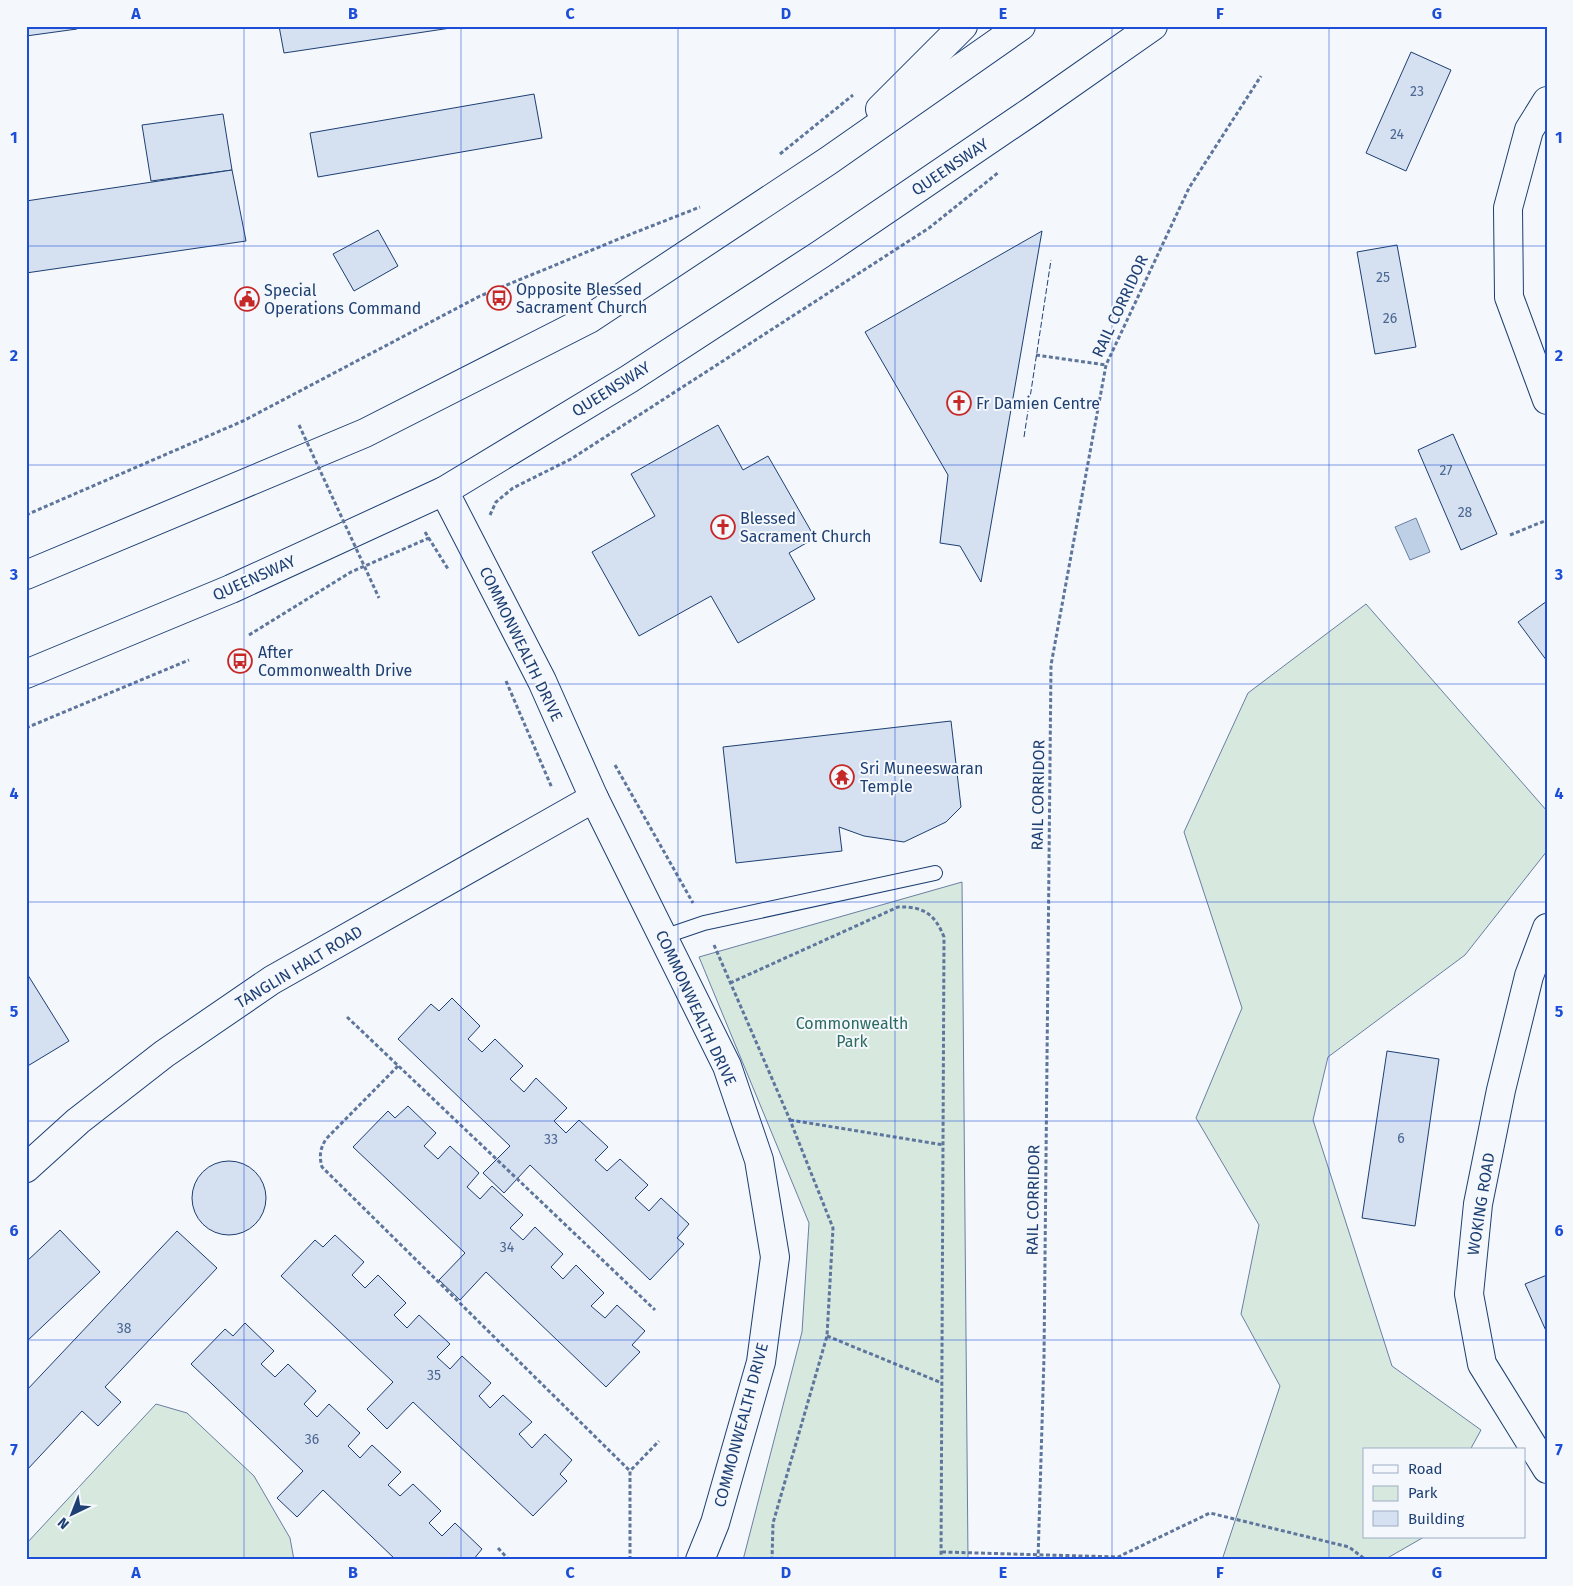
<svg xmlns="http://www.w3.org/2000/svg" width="1573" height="1586" font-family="'Fira Sans',sans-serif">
  <rect width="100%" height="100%" fill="#f4f7fb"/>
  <g fill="#d7e8df" stroke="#687fa3">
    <polygon points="1366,604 1547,811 1547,851 1465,955 1328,1057 1313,1120 1392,1366 1481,1430 1470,1450 1364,1450 1364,1537 1424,1537 1384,1560 1222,1560 1280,1386 1241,1314 1259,1225 1196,1118 1242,1008 1184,832 1248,693"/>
    <polygon points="962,882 968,1560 743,1560 802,1332 809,1223 699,957"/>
    <polygon points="156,1404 187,1413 254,1476 290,1538 294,1560 26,1560 26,1544"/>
  </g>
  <polygon fill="#bed0e5" stroke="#687fa3" points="1416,518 1430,552 1410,560 1395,527"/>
  <g fill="#d5e0f0" stroke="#1d3f73">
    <polygon points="26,26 76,26 77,29 26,36"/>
    <polygon points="279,26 464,26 284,53"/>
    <polygon points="1411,52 1451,70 1406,171 1366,153"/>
    <polygon points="534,94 542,138 318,177 310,133"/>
    <polygon points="223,114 232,170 151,181 142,125"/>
    <polygon points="232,170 246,241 26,273 26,201"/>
    <polygon points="378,230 398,266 354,291 333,254"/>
    <polygon points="1042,231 981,582 960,546 940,543 948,475 865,332"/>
    <polygon points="1397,245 1416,347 1375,354 1357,252"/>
    <polygon points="718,425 743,470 768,456 815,538 789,553 815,599 738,643 711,596 639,636 592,552 655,516 631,474"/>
    <polygon points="1453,434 1497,534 1461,550 1418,450"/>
    <polygon points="1547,601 1547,661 1518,622"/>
    <polygon points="951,721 961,807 946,822 904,842 864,836 839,827 842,851 736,863 723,747"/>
    <polygon points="26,972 69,1041 26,1067"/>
    <polygon points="452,998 480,1026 468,1039 482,1052 495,1039 523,1066 510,1079 524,1092 536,1078 567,1108 554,1121 566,1133 579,1120 608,1147 595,1160 607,1171 620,1159 648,1185 635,1198 649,1211 661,1198 689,1224 677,1238 684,1244 650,1280 530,1165 504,1193 483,1173 510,1146 398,1039 431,1004 439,1011"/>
    <polygon points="1387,1051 1439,1059 1415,1226 1362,1218"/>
    <polygon points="408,1106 436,1133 424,1146 438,1159 450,1146 479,1173 467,1187 480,1199 492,1186 523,1215 510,1228 523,1240 535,1227 563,1254 551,1267 563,1279 576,1265 604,1293 591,1306 605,1318 617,1305 645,1331 632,1345 640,1352 606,1387 486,1272 460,1300 439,1280 465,1253 353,1147 388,1111 395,1118"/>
    <circle cx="229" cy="1198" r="37"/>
    <polygon points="60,1230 100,1272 26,1342 26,1262"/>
    <polygon points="177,1231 217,1268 105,1387 121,1402 98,1426 82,1411 26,1471 26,1391"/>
    <polygon points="335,1235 364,1262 352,1275 365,1288 378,1275 406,1303 394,1315 407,1328 419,1315 450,1344 437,1357 450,1369 462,1356 491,1383 479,1396 490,1408 503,1395 532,1422 519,1434 532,1448 545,1434 572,1460 560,1474 567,1481 533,1516 413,1402 387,1429 367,1409 393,1382 281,1276 315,1240 323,1247"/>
    <polygon points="1547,1275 1547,1333 1525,1284"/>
    <polygon points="245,1323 274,1351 261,1364 275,1377 288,1364 316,1391 304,1404 317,1417 329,1404 360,1433 348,1446 360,1458 372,1445 401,1472 388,1485 400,1496 413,1484 441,1511 429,1523 442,1536 455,1523 482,1549 473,1560 396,1560 323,1490 297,1517 277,1498 303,1471 191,1364 225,1329 233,1336"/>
  </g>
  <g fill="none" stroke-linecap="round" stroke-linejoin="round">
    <g stroke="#1d3f73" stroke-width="16">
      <polyline id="service" points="663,937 704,923 935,873"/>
    </g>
    <g stroke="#1d3f73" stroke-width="30">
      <g id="minor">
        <polyline points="1547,101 1529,130 1508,208 1509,297 1547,400"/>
        <polyline points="444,491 542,681 594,798 727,1066 759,1160 775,1257 761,1362 715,1523 700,1560"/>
        <polyline points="1547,928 1529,976 1501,1090 1478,1204 1469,1294 1482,1364 1547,1469"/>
        <polyline points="26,1168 78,1121 164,1054 272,980 594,798"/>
      </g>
    </g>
    <g stroke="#1d3f73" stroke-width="30">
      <g id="trunk">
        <polyline points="880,109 963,26"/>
        <polyline points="26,575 365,433 589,319 828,161 1021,26"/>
        <polyline points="26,674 231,589 444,491 629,379 821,254 1033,110 1153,26"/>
      </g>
    </g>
    <g stroke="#5e769c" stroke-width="3" stroke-dasharray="4 2.5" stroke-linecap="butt">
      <polyline points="780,154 853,95"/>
      <polyline points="1036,355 1106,365"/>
      <polyline points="26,515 243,421 480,296 621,238 700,207"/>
      <polyline points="490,515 496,502 513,488 571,459 929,228 999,172"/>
      <polyline points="425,532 448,569"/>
      <polyline points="1510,535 1547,520"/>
      <polyline points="249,635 351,572 429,538"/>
      <polyline points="506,681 552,788"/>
      <polyline points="26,728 189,660"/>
      <polyline points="615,765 693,903"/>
      <polyline points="714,945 790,1120 833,1228 827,1336 773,1523 772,1560"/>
      <path d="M730,983L898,907C923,906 935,914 944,937L941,1560"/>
      <polyline points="347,1017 655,1310"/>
      <path d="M398,1066L326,1139C320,1149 319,1156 322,1167L630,1471"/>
      <polyline points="790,1120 944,1145"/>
      <polyline points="827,1336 942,1383"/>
      <polyline points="498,1548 509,1560"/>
      <polyline points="942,1552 1118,1557 1210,1513 1349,1547 1366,1560"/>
      <polyline points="630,1560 630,1471 659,1441"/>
      <polyline points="1038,1560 1044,1357 1051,665 1106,365 1189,188 1261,76"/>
    </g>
    <use href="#service" stroke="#f4f7fb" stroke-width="14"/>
    <use href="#minor" stroke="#f4f7fb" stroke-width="28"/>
    <use href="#trunk" stroke="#f4f7fb" stroke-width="28"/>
    <polyline stroke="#5e769c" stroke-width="3" stroke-dasharray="4 2.5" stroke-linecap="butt" points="299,425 379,598"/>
    <polyline stroke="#1d3f73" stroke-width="1" stroke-dasharray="6 2.5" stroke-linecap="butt" points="1024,437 1051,260"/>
  </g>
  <path fill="none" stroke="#1d4ed8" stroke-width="1" stroke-opacity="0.55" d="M244,26V1560M461,26V1560M678,26V1560M895,26V1560M1112,26V1560M1329,26V1560M26,246H1547M26,465H1547M26,684H1547M26,902H1547M26,1121H1547M26,1340H1547"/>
  <defs>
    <g id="bus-ring" transform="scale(1.25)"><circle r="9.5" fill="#f4f7fb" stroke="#c62828" stroke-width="1.5"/><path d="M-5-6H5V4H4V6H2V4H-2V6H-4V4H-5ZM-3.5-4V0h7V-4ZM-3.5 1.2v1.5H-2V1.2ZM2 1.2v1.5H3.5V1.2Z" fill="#c62828"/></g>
    <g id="civic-ring" transform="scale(1.25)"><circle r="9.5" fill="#f4f7fb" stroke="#c62828" stroke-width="1.5"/><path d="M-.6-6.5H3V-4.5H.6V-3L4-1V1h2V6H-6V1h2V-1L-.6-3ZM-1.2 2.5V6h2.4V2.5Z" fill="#c62828"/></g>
    <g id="church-ring" transform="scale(1.25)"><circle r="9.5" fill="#f4f7fb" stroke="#c62828" stroke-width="1.5"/><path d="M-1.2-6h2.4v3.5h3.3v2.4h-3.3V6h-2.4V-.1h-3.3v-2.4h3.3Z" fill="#c62828"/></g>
    <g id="temple-ring" transform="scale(1.25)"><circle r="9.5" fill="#f4f7fb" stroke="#c62828" stroke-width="1.5"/><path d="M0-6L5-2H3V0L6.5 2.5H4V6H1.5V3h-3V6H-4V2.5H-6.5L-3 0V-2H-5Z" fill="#c62828"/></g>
  </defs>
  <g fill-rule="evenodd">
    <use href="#bus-ring" x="499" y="298"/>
    <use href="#civic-ring" x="247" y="299"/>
    <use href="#church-ring" x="959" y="403"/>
    <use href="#church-ring" x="723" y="527"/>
    <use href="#bus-ring" x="240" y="661"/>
    <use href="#temple-ring" x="842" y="777"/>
  </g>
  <g text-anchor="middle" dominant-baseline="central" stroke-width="4" stroke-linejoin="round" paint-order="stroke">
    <g font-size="14" fill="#4b6792">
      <text x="1417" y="91">23</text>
      <text x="1397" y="134">24</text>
      <text x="1383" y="277">25</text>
      <text x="1390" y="318">26</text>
      <text x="1446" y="470">27</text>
      <text x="1465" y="512">28</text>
      <text x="1401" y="1138">6</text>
      <text x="551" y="1139">33</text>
      <text x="507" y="1247">34</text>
      <text x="124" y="1328">38</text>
      <text x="434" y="1375">35</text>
      <text x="312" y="1439">36</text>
    </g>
    <g font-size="16" fill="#1d3f73" stroke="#f4f7fb">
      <text transform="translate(950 167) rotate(-34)">QUEENSWAY</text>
      <text transform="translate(1120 306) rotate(-65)">RAIL CORRIDOR</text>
      <text transform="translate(611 389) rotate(-32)">QUEENSWAY</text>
      <text transform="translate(254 578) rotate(-24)">QUEENSWAY</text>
      <text transform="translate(521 644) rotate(64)">COMMONWEALTH DRIVE</text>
      <text transform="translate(1038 795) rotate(-89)">RAIL CORRIDOR</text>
      <text transform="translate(299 967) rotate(-31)">TANGLIN HALT ROAD</text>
      <text transform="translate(696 1008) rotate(65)">COMMONWEALTH DRIVE</text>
      <text transform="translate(1033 1200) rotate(-89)">RAIL CORRIDOR</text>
      <text transform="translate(1481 1204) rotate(-81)">WOKING ROAD</text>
      <text transform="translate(741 1425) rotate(-75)">COMMONWEALTH DRIVE</text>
    </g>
    <g font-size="16" fill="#1d3f73" stroke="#f4f7fb" text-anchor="start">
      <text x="516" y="289">Opposite Blessed<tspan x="516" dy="18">Sacrament Church</tspan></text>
      <text x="264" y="290">Special<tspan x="264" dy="18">Operations Command</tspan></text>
      <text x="976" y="403">Fr Damien Centre</text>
      <text x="740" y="518">Blessed<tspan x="740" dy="18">Sacrament Church</tspan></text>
      <text x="258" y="652">After<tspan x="258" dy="18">Commonwealth Drive</tspan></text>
      <text x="860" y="768">Sri Muneeswaran<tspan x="860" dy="18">Temple</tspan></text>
    </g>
    <g font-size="16" fill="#2c6c60" stroke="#f4f7fb">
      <text x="852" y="1023">Commonwealth<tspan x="852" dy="18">Park</tspan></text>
    </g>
  </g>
  <rect width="1573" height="1586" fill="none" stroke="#f4f7fb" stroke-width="55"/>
  <rect x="1363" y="1448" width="162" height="90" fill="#f4f7fb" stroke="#9eadc5"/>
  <rect x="1373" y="1465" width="25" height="8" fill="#f4f7fb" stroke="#9eadc5"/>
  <text x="1408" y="1474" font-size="15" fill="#1d3f73">Road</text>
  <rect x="1373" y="1486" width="25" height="15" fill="#d7e8df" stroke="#9eadc5"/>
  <text x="1408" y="1498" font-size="15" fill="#1d3f73">Park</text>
  <rect x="1373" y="1511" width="25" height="15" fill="#d5e0f0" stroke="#9eadc5"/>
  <text x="1408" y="1524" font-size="15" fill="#1d3f73">Building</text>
  <g transform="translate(72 1514) rotate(223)" stroke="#f4f7fb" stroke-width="4" paint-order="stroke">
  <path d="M0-4L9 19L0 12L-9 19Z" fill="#1d3f73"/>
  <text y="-8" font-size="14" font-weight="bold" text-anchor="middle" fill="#1d3f73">N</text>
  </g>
  <rect x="28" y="28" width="1518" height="1530" fill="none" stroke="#1d4ed8" stroke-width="2"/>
  <g font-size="16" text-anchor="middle" font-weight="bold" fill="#1d4ed8">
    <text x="136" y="19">A</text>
    <text x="353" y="19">B</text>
    <text x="570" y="19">C</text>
    <text x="786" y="19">D</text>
    <text x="1003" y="19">E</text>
    <text x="1220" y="19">F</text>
    <text x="1437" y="19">G</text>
    <text x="14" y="143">1</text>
    <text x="1559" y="143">1</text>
    <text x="14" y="361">2</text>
    <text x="1559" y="361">2</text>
    <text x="14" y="580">3</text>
    <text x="1559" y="580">3</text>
    <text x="14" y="799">4</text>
    <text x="1559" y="799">4</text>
    <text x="14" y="1017">5</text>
    <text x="1559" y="1017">5</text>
    <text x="14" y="1236">6</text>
    <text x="1559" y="1236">6</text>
    <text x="14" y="1455">7</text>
    <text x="1559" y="1455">7</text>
    <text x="136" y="1578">A</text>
    <text x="353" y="1578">B</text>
    <text x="570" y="1578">C</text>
    <text x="786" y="1578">D</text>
    <text x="1003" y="1578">E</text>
    <text x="1220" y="1578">F</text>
    <text x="1437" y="1578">G</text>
  </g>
</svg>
